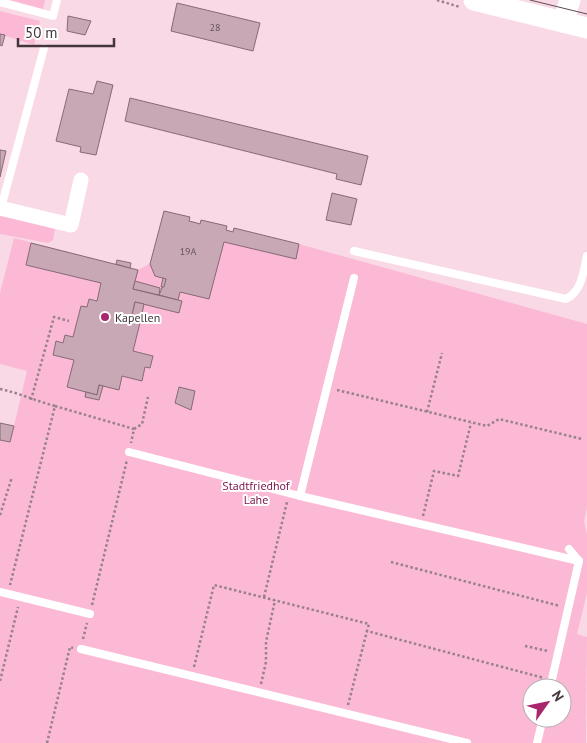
<svg xmlns="http://www.w3.org/2000/svg" width="587" height="743" font-family="'PT Sans',sans-serif">
  <rect width="100%" height="100%" fill="#fad9e6"/>
  <g fill="#fcb9d5" fill-rule="evenodd">
    <polygon points="10,0 45,0 43,9"/>
    <polygon points="0,11 40,21 34,45 0,34"/>
    <path d="M164,211L190,217L189,221L200,224L201,220L227,226L226,230L232,232L234,228L299,244L587,324V508L584,521L587,535V593L577,634L587,637L586,743H0V423L14,426L27,371L0,364V293L14,238L138,270L151,263ZM532,688H562V718H532Z"/>
    <polygon points="0,214 55,229 53,240 48,243 0,234"/>
  </g>
  <g fill="#c7a8b4" stroke="#866a75">
    <polygon points="177,3 260,23 253,51 171,31"/>
    <polygon points="68,16 91,21 85,35 67,31"/>
    <polygon points="0,34 5,35 2,46 0,45"/>
    <polygon points="97,81 113,85 96,155 80,152 81,147 56,141 69,89 93,94"/>
    <polygon points="130,98 368,156 361,185 336,179 337,174 125,121"/>
    <polygon points="0,150 6,151 0,177"/>
    <polygon points="332,193 357,199 351,225 326,220"/>
    <polygon points="164,211 190,217 189,221 197,223 200,224 201,220 227,226 226,230 233,232 234,228 299,244 296,259 224,242 209,299 180,292 178,300 159,295 166,279 155,276 150,264"/>
    <polygon points="31,243 138,270 133,289 182,301 179,313 135,302 131,320 140,323 133,351 153,356 150,368 145,367 142,381 122,376 119,390 99,385 97,395 67,387 74,360 53,355 56,341 63,343 65,335 73,337 81,306 87,307 89,299 97,301 101,283 26,265"/>
    <polygon points="117,260 131,263 130,268 116,264"/>
    <polygon points="163,278 166,279 164,287 161,287"/>
    <polygon points="135,281 160,288 159,295 133,289"/>
    <polygon points="135,302 144,304 140,323 131,320"/>
    <polygon points="99,385 103,386 99,400 85,397 86,392 97,395"/>
    <polygon points="179,387 195,391 191,410 175,403"/>
    <polygon points="0,423 14,426 10,442 0,440"/>
  </g>
  <g fill="none" stroke-linecap="round" stroke-linejoin="round">
    <g stroke="#97818a" stroke-width="2.5" stroke-dasharray="2.5 2.5" stroke-linecap="butt">
      <polyline points="437,0 460,7"/>
      <path d="M0,389C19,393 36,401 55,406L10,585"/>
      <polyline points="337,390 487,426 499,419 582,439"/>
      <polyline points="31,400 54,317 69,321"/>
      <polyline points="55,406 134,429 131,443"/>
      <polyline points="427,412 442,353"/>
      <polyline points="134,429 142,424 148,397"/>
      <polyline points="0,515 12,477"/>
      <polyline points="423,516 434,471 458,476 471,423"/>
      <polyline points="391,562 560,606"/>
      <polyline points="264,597 287,502"/>
      <polyline points="92,605 127,460"/>
      <polyline points="83,639 87,623"/>
      <polyline points="525,646 548,651"/>
      <polyline points="194,667 214,585 369,624 367,631 544,678"/>
      <polyline points="0,681 18,607"/>
      <polyline points="261,684 266,662 266,642 275,600"/>
      <polyline points="348,705 367,631"/>
      <polyline points="47,743 70,647 73,648"/>
    </g>
    <g stroke="#fff" stroke-width="8">
      <polyline points="0,2 53,16 57,0"/>
      <polyline points="1,208 44,48"/>
      <path d="M354,251L566,299C582,291 583,273 587,256"/>
      <polyline points="129,452 300,496 579,561"/>
      <polyline points="300,496 354,278"/>
      <polyline points="0,592 90,614"/>
      <polyline points="81,649 467,743"/>
      <polyline points="550,688 579,561 569,549"/>
      <polyline points="537,743 543,718"/>
    </g>
    <polyline stroke="#fff" stroke-width="15" points="0,208 71,225 81,180"/>
    <g stroke="#fff" stroke-width="21">
      <polyline points="474,0 587,28"/>
      <polyline points="563,22 570,0"/>
    </g>
    <polyline stroke="#5a4b51" stroke-width="1" points="530,0 587,14"/>
  </g>
  <circle fill="#aa256e" stroke="#fff" stroke-width="2" cx="105" cy="317" r="5"/>
  <g text-anchor="middle" dominant-baseline="central" stroke-width="4" stroke-linejoin="round" paint-order="stroke">
    <g font-size="10" fill="#65535a">
      <text x="215" y="27">28</text>
      <text x="188" y="251">19A</text>
    </g>
    <g font-size="12" fill="#44373c" stroke="#fff" text-anchor="start">
      <text x="115" y="317">Kapellen</text>
    </g>
    <g font-size="12" fill="#7d164f" stroke="#fff">
      <text x="256" y="485">Stadtfriedhof<tspan x="256" dy="14">Lahe</tspan></text>
    </g>
  </g>
  <g transform="translate(547 703) rotate(57)"><circle r="24" fill="#ffffff" stroke="#b4afb1"/>
  <path d="M0-4L9 19L0 12L-9 19Z" fill="#aa256e"/>
  <text y="-8" font-size="14" font-weight="bold" text-anchor="middle" fill="#44373c">N</text>
  </g>
  <path d="M18 38v8h96v-8" fill="none" stroke="#44373c" stroke-width="2.5"/>
  <text x="25" y="38" font-size="15" fill="#44373c" stroke="#ffffff" stroke-width="4" paint-order="stroke">50 m</text>
</svg>
